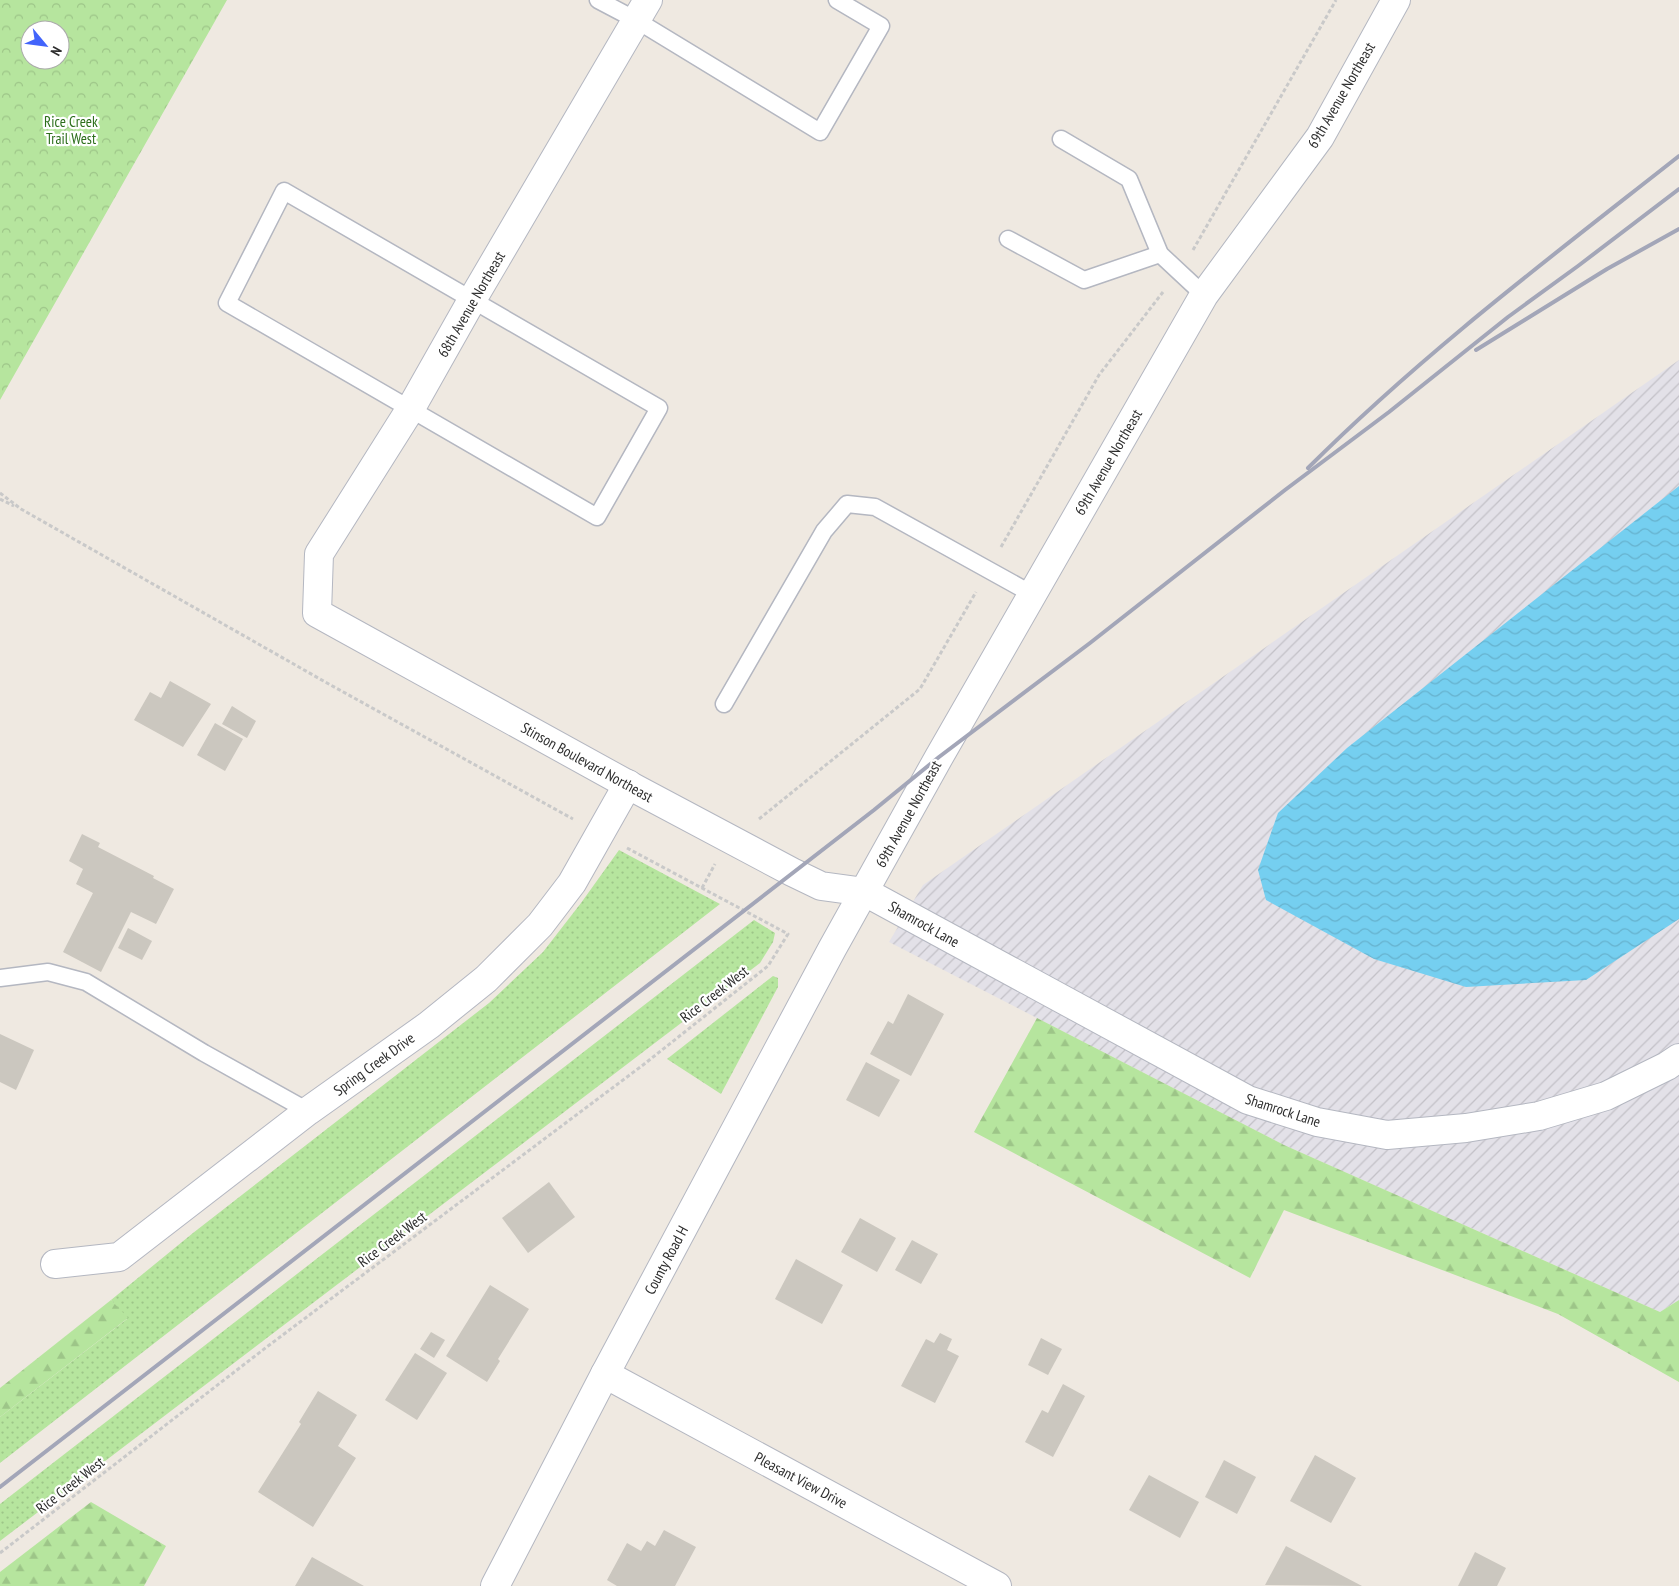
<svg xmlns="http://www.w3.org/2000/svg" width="1679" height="1586" font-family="'PT Sans Narrow',sans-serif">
  <defs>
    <pattern id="industrial-furrows" width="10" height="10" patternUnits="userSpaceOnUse" patternTransform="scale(1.25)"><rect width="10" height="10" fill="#e3e1e8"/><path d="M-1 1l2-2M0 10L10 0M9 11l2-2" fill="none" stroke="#c3c1c7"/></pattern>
    <pattern id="grass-dots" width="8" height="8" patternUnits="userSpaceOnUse" patternTransform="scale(1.25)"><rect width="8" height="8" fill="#b6e59e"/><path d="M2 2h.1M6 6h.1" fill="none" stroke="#9dc588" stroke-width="1.8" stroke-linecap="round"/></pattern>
    <pattern id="forest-firs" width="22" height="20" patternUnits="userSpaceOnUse" patternTransform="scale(1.25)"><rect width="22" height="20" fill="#b6e59e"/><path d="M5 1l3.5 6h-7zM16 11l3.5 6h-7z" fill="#9dc588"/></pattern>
    <pattern id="park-crowns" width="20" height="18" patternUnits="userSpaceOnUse" patternTransform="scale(1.25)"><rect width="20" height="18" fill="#b6e59e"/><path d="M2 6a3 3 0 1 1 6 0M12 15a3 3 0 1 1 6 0" fill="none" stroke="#9dc588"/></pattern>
    <pattern id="water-waves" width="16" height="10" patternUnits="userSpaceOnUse" patternTransform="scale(1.25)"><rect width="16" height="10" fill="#75cff0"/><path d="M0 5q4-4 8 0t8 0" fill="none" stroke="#66b2ce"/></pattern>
  </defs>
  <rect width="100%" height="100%" fill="#efe9e1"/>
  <polygon fill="url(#industrial-furrows)" points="1679,360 1679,1300 1660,1312 1284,1145 889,942 923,885"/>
  <g fill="url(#grass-dots)">
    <polygon points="619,850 720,904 0,1463 0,1417 127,1319 111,1300 193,1233 489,1003 543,952 581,903"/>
    <polygon points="754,920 775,933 773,942 760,963 0,1541 0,1504"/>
    <polygon points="773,976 778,978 778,987 721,1094 667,1059"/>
  </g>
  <g fill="url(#forest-firs)">
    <polygon points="1037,1018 1284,1145 1660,1312 1679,1300 1679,1382 1558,1314 1284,1210 1250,1278 974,1132"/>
    <polygon points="111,1300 128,1318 0,1417 0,1388"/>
    <polygon points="91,1502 166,1546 144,1586 0,1586 0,1572"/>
  </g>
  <path fill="url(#park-crowns)" fill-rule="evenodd" d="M0,0H227L0,400ZM30,30H60V60H30Z"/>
  <polygon fill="url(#water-waves)" points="1679,486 1679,919 1586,980 1466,987 1374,959 1266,900 1258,870 1278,813 1347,748"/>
  <g fill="#cbc7bf">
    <polygon points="170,681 211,704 183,747 134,720 150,692 161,698"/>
    <polygon points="232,706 256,721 247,738 222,724"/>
    <polygon points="215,723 243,739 225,771 197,755"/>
    <polygon points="82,834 100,843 98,847 154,876 153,878 174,889 156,924 131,912 101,972 63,952 93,893 76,884 83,869 69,861"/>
    <polygon points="128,928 152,941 142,960 118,948"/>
    <polygon points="908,994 944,1014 911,1076 870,1054 888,1021 893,1024"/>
    <polygon points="0,1034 34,1050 16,1090 0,1082"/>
    <polygon points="866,1062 900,1080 879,1117 846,1100"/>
    <polygon points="549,1182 575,1217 528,1253 502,1218"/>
    <polygon points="860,1218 896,1238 877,1272 841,1252"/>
    <polygon points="912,1240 938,1254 921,1284 895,1270"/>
    <polygon points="796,1259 843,1285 822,1324 775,1299"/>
    <polygon points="490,1285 529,1309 498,1359 500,1361 487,1382 446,1356"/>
    <polygon points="431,1332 445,1340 434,1358 420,1349"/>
    <polygon points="940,1333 952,1339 947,1350 959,1356 935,1403 901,1386 926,1339 934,1343"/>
    <polygon points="1041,1338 1062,1349 1048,1375 1028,1365"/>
    <polygon points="415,1353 447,1373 417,1420 385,1400"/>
    <polygon points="1063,1384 1085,1396 1053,1457 1025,1442 1042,1410 1048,1413"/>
    <polygon points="318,1391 357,1415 338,1446 356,1458 313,1527 258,1492 301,1424 299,1422"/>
    <polygon points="1315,1455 1356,1478 1331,1523 1290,1501"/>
    <polygon points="1224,1460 1256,1477 1237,1514 1205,1497"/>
    <polygon points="1149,1475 1199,1502 1180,1538 1129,1510"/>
    <polygon points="664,1530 696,1547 675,1586 617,1586 607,1580 627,1543 641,1551 647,1541 655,1546"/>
    <polygon points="1286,1546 1362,1586 1265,1585"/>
    <polygon points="1475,1552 1506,1568 1497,1586 1458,1586"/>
    <polygon points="312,1557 355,1581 364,1586 295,1586"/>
  </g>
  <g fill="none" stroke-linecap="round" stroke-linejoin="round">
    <g stroke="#b4b7c1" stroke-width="19">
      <g id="lane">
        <polyline points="598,0 636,20 820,132 881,26 837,0"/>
        <polyline points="1061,139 1129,179 1160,254 1204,295"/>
        <polygon points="284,191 659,408 597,517 227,303"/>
        <polyline points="1008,239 1084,280 1160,254"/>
        <polyline points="724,704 824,531 847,504 875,507 1032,594"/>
        <polyline points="0,978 48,972 86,982 204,1053 308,1111"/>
      </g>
    </g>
    <g stroke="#b4b7c1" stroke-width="30">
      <g id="street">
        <polyline points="648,0 472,300 411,408 319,554 317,613 636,789 792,872 821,886 865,892 1248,1100 1317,1122 1387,1135 1466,1128 1539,1116 1606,1096 1667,1066 1679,1058"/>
        <polyline points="55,1264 119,1257 308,1111 429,1025 486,979 540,925 572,883 628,784"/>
        <polyline points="605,1374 997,1586"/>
      </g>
    </g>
    <g stroke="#b4b7c1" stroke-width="30">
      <polyline id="secondary" points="495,1586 605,1374 832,949 939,757 1204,295 1320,137 1396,0"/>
    </g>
    <g stroke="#c9c9c9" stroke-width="3" stroke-dasharray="4 2.5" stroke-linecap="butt">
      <polyline points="1193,250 1336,0"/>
      <polyline points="0,493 21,509 327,683 573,819"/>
      <polyline points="0,499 14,506"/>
      <polyline points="1001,547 1099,375 1163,292"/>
      <polyline points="759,819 920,689 976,592"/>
      <polyline points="702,888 715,864"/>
      <polyline points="0,1553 268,1346 643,1065 768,966 788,934 627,848"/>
    </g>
    <use href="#lane" stroke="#fff" stroke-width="16"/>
    <use href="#street" stroke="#fff" stroke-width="28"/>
    <use href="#secondary" stroke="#fff" stroke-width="28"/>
    <g stroke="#a3a6b8" stroke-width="4">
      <polyline points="1476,350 1607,269 1679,229"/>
      <path d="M1308,468C1422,354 1552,256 1679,156"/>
      <polyline points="0,1487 874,810 939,757 1090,643 1285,490 1389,412 1508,317 1578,266 1679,189"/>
    </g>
  </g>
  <g text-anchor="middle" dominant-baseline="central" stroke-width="4.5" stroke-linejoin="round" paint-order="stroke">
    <g font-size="15" fill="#2e2e2e" stroke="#fff">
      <text transform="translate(1341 95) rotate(-60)">69th Avenue Northeast</text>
      <text transform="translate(471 304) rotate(-60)">68th Avenue Northeast</text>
      <text transform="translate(1108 462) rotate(-60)">69th Avenue Northeast</text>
      <text transform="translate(587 762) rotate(29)">Stinson Boulevard Northeast</text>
      <text transform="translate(908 814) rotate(-61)">69th Avenue Northeast</text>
      <text transform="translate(924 924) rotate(29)">Shamrock Lane</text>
      <text transform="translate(714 994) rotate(-38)">Rice Creek West</text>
      <text transform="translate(374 1064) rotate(-36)">Spring Creek Drive</text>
      <text transform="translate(1283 1110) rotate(18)">Shamrock Lane</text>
      <text transform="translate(392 1239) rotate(-37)">Rice Creek West</text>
      <text transform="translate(666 1260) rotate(-62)">County Road H</text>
      <text transform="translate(801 1480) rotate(28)">Pleasant View Drive</text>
      <text transform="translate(70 1485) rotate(-38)">Rice Creek West</text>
    </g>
    <g font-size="15" fill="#2c6e1b" stroke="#fff">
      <text x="71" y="121">Rice Creek<tspan x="71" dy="17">Trail West</tspan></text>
    </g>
  </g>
  <g transform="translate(45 45) rotate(119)"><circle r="24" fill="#ffffff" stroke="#ababab"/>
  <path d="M0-4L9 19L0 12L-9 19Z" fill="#4264fb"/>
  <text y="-8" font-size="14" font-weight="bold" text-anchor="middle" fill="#2e2e2e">N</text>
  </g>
</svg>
